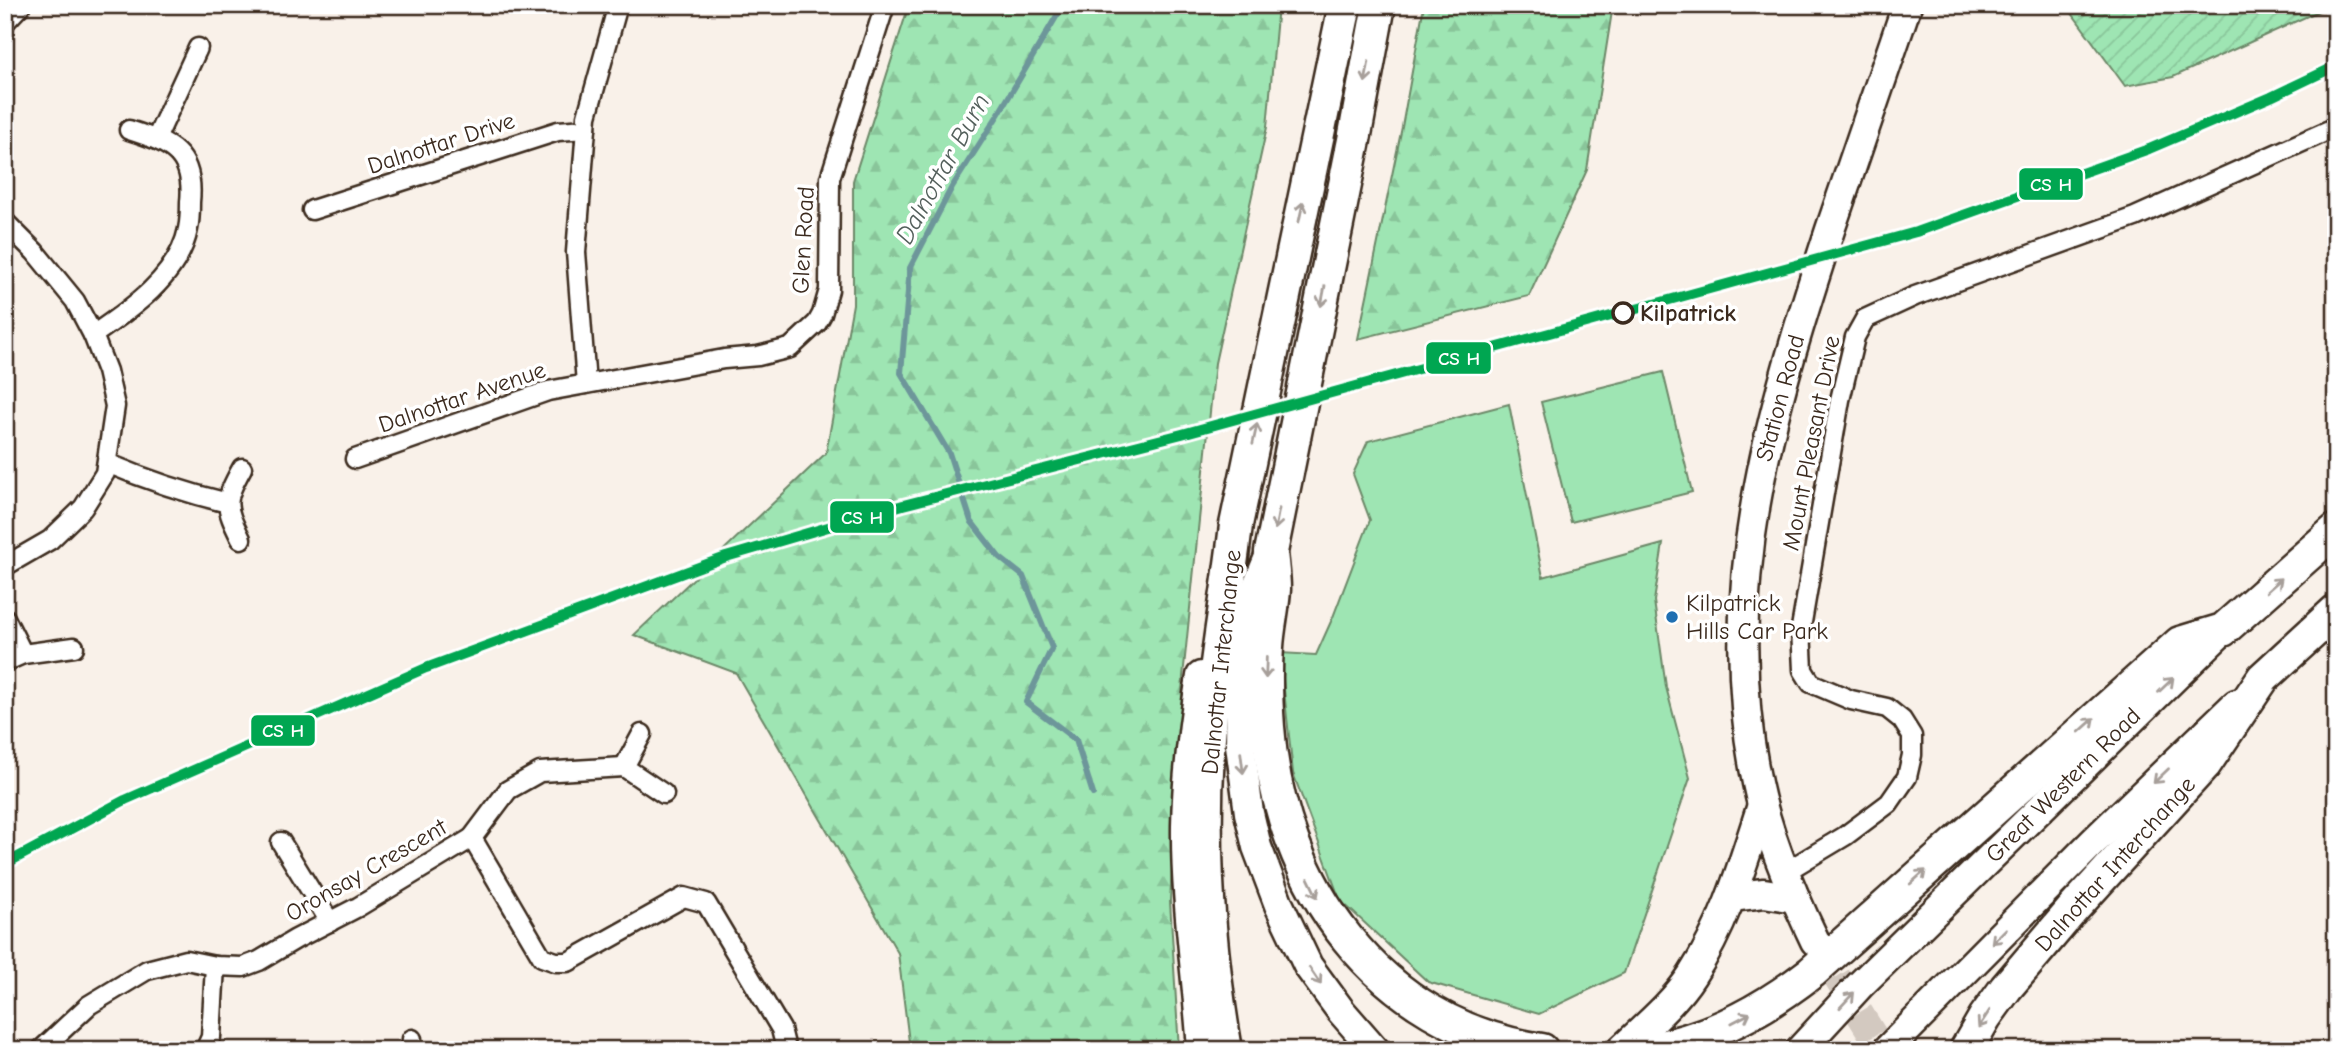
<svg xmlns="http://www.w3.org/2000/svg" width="2341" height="1055" font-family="'Comic Neue',sans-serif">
  <defs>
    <pattern id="forest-firs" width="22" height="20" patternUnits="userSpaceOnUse" patternTransform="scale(1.75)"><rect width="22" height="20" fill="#9ee5b3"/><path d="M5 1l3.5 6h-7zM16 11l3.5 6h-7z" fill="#89c59a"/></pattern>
    <pattern id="garden-furrows" width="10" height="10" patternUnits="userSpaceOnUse" patternTransform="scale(1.75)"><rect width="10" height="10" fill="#9ee5b3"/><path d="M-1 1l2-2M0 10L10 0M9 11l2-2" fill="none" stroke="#89c59a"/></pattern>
  </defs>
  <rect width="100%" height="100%" fill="#f9f1e9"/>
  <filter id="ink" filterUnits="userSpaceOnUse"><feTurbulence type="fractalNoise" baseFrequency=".0143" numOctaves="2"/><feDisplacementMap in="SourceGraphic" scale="14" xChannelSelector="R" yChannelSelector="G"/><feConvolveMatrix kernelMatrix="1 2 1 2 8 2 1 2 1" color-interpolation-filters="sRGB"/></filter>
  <g filter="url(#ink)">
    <g fill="url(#forest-firs)" stroke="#6c8868" stroke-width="2">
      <polygon points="909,5 1278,5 1267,127 1215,363 1183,677 1170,901 1179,1050 910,1050 898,953 736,673 634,635 826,453 853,304 853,181"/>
      <polygon points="1424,5 1613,5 1587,170 1529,296 1358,339 1402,127"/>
    </g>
    <g fill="#9ee5b3" stroke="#6c8868" stroke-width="2">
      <polygon points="1663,372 1692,492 1571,522 1541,402"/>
      <polygon points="1509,404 1543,577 1663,544 1654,601 1666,687 1690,778 1624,973 1539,1014 1428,982 1340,900 1293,773 1280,653 1316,655 1333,617 1370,520 1353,474 1368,441"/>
    </g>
    <polygon fill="url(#garden-furrows)" stroke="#6c8868" stroke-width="2" points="2066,5 2128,5 2131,8 2134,5 2208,5 2210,7 2213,5 2332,5 2173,77 2125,86"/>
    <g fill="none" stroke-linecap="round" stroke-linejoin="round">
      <polyline stroke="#6d969a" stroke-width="6" points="1061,5 1059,12 998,115 952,187 910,268 901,373 949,453 971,521 999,557 1023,576 1052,648 1026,702 1076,740 1093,794"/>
      <polyline stroke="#d3c9c0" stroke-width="28" stroke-dasharray="28 14" stroke-linecap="butt" points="1815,941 1882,1050"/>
      <g stroke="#3b2a1e" stroke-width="23">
        <g id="street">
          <polyline points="5,22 21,5"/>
          <polyline points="156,139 198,48"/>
          <polyline points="312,210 558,131 586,129"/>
          <polyline points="5,222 35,252 75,301 93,335 107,371 115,406 105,473 83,508 50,540 5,566"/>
          <path d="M93,335C130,310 179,276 188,229C190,220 190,211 190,202C195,153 170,143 129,130"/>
          <polyline points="586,384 576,252 586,129 587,116 618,5"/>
          <polyline points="355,459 548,391 724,359 758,356 790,348 817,323 822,314 829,290 830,178 885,5"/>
          <path d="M107,463C147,480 186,493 228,503"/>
          <path d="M241,539C224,505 224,501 242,468"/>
          <polyline points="5,618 23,654"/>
          <polyline points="5,662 23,654 74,647"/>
          <polyline points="642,734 624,767 664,794"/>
          <polyline points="472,838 508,790 540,772 624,767"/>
          <polyline points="281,842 330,922"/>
          <polyline points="1785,872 1845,836 1889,803 1907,777 1912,755 1912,736 1902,720 1887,708 1851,700 1811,683 1803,670 1801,628 1840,400 1855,337 1865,319 1915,296 2135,217 2336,127"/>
          <polyline points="41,1050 89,1005 147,970 186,960 215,966 243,967 259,961 296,939 358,907 472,838 542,957 556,962 568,962 684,897 706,903 781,1029 785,1045 783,1050"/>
          <polyline points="205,1050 211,1037 215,966"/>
          <polyline points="411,1050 412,1039"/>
        </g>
      </g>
      <g stroke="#3b2a1e" stroke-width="33">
        <g id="primary">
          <polyline points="1271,552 1253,596 1241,686 1240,745 1249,813 1257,847 1279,905 1308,966 1341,1011 1375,1050"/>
          <path d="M1201,676C1193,726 1187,775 1186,825C1185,900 1197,975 1202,1050"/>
          <polyline points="1731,897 1764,893 1795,898"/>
          <path d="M1815,941C1791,891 1768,837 1757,783C1717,589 1770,412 1830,230C1855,155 1881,80 1907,5"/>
          <path d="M1621,1050C1645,1027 1674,1003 1692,975C1726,923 1743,863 1762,805"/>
          <polyline points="1800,1050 1860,985 2223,630"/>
          <polyline points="1887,1050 2093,842 2236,704"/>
        </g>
      </g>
      <g stroke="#3b2a1e" stroke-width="37">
        <g id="highway">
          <path d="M1379,5L1354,140L1271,552C1272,564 1274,577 1274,589C1273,608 1268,628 1267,647C1265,674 1266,701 1268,727C1279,885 1378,1026 1542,1050"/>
          <path d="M1226,1050C1208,947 1201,841 1209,737C1214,666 1228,596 1236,525L1345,5"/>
          <path d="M1642,1050C1706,1042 1762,1011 1812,972L2180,643L2223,630L2336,530"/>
          <polyline points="1966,1050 1985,1017 2006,988 2073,909 2205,764 2263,678 2336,611"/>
        </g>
      </g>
      <use href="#street" stroke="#fff" stroke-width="18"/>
      <use href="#primary" stroke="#fff" stroke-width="28"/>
      <use href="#highway" stroke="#fff" stroke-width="32"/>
      <g stroke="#fff" stroke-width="16">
        <polyline id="rail-1" points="5,864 125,800 426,668 726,557 903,505 1182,434 1916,232 2149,149 2271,97 2336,66"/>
      </g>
      <use href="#rail-1" stroke="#00a651" stroke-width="10"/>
    </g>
    <defs><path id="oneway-shaft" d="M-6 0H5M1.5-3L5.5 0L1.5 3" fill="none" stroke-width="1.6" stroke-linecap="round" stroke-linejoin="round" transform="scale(1.75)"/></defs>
    <g stroke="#a79f9a">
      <use href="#oneway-shaft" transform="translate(1367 72) rotate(100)"/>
      <use href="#oneway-shaft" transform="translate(1301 212) rotate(-78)"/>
      <use href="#oneway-shaft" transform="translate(1323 296) rotate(101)"/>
      <use href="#oneway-shaft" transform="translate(1255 434) rotate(-78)"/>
      <use href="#oneway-shaft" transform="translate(1277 519) rotate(101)"/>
      <use href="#oneway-shaft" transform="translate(2274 585) rotate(-42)"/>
      <use href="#oneway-shaft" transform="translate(1266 668) rotate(92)"/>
      <use href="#oneway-shaft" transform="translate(2166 685) rotate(-44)"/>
      <use href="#oneway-shaft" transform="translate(2087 725) rotate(-42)"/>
      <use href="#oneway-shaft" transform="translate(1242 763) rotate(83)"/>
      <use href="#oneway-shaft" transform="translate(2161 776) rotate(136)"/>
      <use href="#oneway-shaft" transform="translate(1918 877) rotate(-42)"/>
      <use href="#oneway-shaft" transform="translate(1313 888) rotate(64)"/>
      <use href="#oneway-shaft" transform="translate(1999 936) rotate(135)"/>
      <use href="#oneway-shaft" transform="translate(1315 976) rotate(56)"/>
      <use href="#oneway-shaft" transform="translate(1847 1000) rotate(-47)"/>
      <use href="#oneway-shaft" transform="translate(1741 1018) rotate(-28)"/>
      <use href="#oneway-shaft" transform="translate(1984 1019) rotate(123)"/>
    </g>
  </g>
  <circle fill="#fff" stroke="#3b2a1e" stroke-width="3.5" cx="1623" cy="313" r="10"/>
  <circle fill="#1f6fb2" stroke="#fff" stroke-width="2.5" cx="1672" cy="617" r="7"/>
  <g text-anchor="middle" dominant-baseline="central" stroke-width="7" stroke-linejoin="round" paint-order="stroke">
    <g font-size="24" fill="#3b2a1e" stroke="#fff">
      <text transform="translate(441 143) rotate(-18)">Dalnottar Drive</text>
      <text transform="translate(803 240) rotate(-87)">Glen Road</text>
      <text transform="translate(462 397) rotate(-19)">Dalnottar Avenue</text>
      <text transform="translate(1780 398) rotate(-75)">Station Road</text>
      <text transform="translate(1811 443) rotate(-79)">Mount Pleasant Drive</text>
      <text transform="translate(1221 662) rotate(-84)">Dalnottar Interchange</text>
      <text transform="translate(2063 785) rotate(-45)">Great Western Road</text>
      <text transform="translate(2115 864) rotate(-48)">Dalnottar Interchange</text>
      <text transform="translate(366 870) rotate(-30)">Oronsay Crescent</text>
    </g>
    <g font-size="24" font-weight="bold" fill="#3b2a1e" stroke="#fff" text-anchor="start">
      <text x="1640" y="313">Kilpatrick</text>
    </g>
    <g font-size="24" fill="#3b2a1e" stroke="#fff" text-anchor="start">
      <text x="1686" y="603">Kilpatrick<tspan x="1686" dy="28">Hills Car Park</tspan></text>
    </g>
    <g font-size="26" font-style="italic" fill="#54605c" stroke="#fff">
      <text transform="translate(943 169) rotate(-61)">Dalnottar Burn</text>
    </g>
  </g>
  <g stroke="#fff" stroke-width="2.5">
    <rect x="2018" y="167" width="66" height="34" rx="7" fill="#00a651"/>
    <rect x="1425" y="341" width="67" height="34" rx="7" fill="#00a651"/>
    <rect x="829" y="500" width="66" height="34" rx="7" fill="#00a651"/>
    <rect x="250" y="714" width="66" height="33" rx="7" fill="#00a651"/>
  </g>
  <g font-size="19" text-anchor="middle" font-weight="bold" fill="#fff">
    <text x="2051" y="191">CS H</text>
    <text x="1459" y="365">CS H</text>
    <text x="862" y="524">CS H</text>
    <text x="283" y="737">CS H</text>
  </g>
  <rect width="2341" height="1055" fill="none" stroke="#fff" stroke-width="28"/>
  <rect x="14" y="14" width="2313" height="1027" fill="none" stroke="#3b2a1e" stroke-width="2.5" filter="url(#ink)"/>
</svg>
